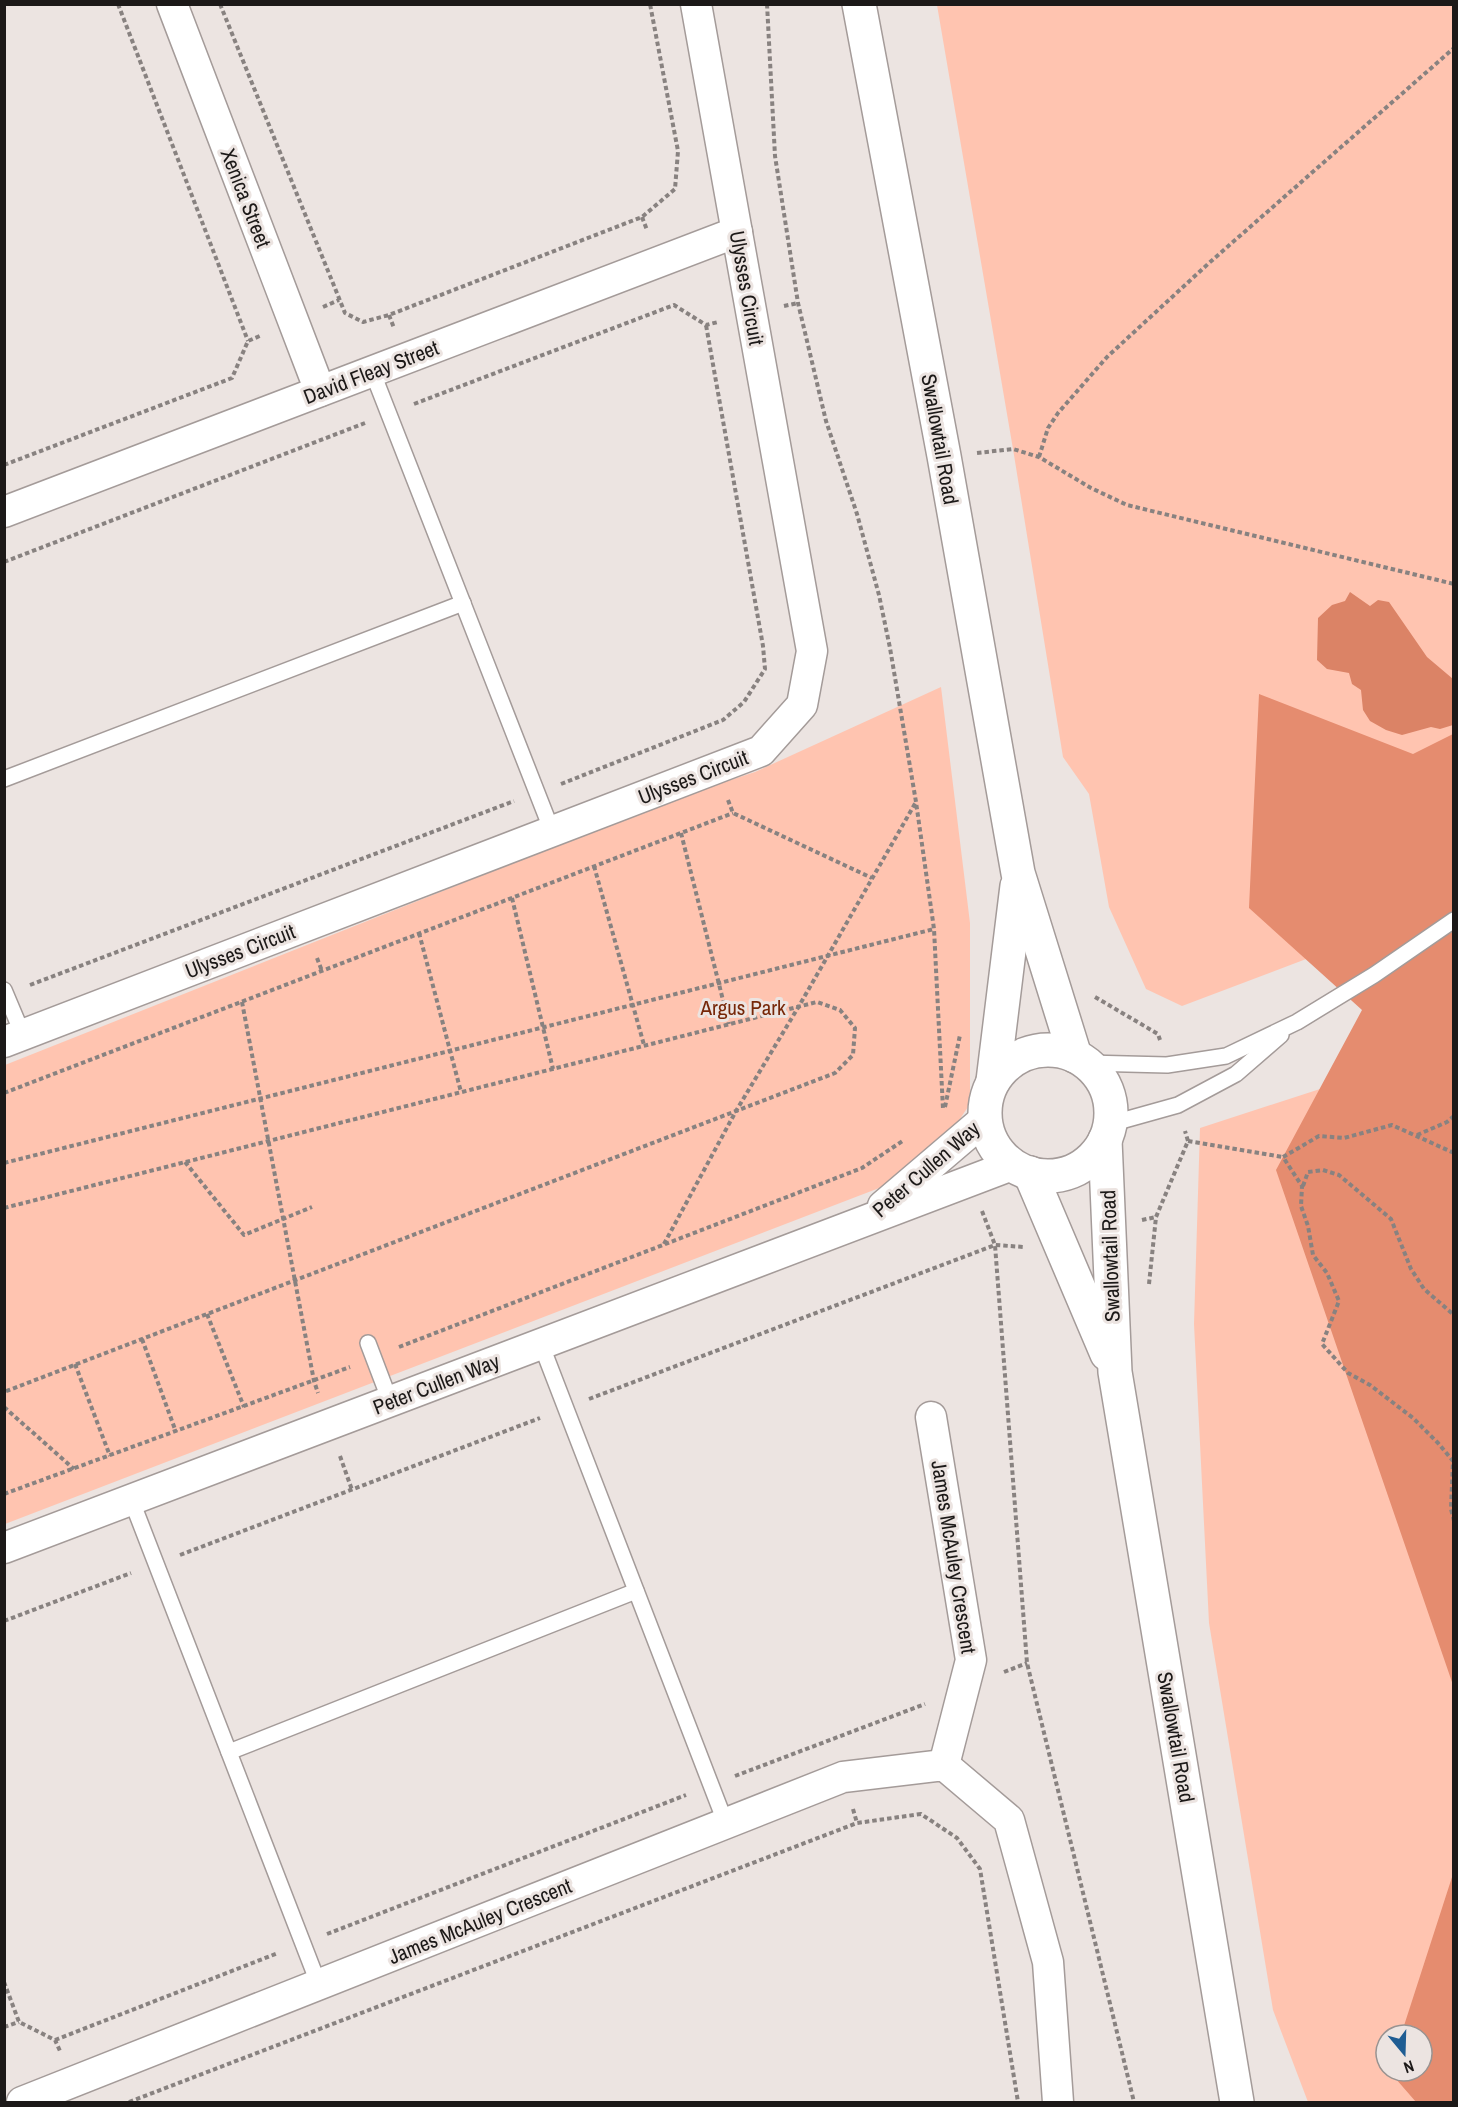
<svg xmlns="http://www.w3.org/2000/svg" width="1458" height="2107" font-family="'Archivo Narrow',sans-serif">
  <rect width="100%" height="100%" fill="#ece4e1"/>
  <g fill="#ffc4b0" fill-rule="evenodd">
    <path d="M937,5H1453V2102H1308L1273,2010L1209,1623L1194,1324L1200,1128L1397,1064L1343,945L1182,1006L1146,989L1109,907L1089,794L1063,757L1013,449ZM1386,2035H1422V2071H1386Z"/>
    <polygon points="941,687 970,923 970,1104 935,1156 887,1185 5,1524 5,1065 682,796 755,772"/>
  </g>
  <g fill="#e58c6f">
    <polygon points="1259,694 1413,754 1453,734 1453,1685 1276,1170 1362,1010 1249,908"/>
    <polygon points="1453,1874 1453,2102 1416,2102 1389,2071 1422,2071 1422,2035 1401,2035"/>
  </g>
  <polygon fill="#db8366" points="1350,592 1370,606 1378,600 1389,602 1427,657 1453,679 1453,725 1440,729 1431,727 1402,735 1386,730 1370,721 1363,710 1361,690 1352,684 1349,673 1327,669 1317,660 1318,618 1332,605 1345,601"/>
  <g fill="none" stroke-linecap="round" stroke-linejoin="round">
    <g stroke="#a49b99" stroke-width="18">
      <g id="service">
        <polyline points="372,371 552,831"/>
        <polyline points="4,779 463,603"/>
        <polyline points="4,990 23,1035"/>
        <polyline points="1087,1063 1167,1065 1226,1056 1297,1022 1374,975 1454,920"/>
        <polyline points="1110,1124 1178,1105 1236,1074 1281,1035"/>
        <polyline points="368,1343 390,1401"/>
        <polyline points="541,1344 726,1824"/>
        <polyline points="131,1499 319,1985"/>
        <polyline points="229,1752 636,1591"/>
      </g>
    </g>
    <g stroke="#a49b99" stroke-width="33">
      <g id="minor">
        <polyline points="172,4 320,391"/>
        <polyline points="4,512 737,232"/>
        <polyline points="4,1042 761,751 802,705 812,651 696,4"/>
        <polyline points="883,1206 985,1119"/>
        <polyline points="931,1417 971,1660 944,1765"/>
        <polyline points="4,1548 1012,1165"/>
        <polyline points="22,2102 843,1777 944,1765 1009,1820 1048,1962 1058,2102"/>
      </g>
    </g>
    <g stroke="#a49b99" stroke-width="36">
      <g id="tertiary">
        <polyline points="859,4 944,456 1018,873 1075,1056"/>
        <circle cx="1048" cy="1113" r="63"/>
        <polyline points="993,1081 1017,886"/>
        <polyline points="1105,1140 1115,1372 1237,2102"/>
        <polyline points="1030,1173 1107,1354"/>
      </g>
    </g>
    <g stroke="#888280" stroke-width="4" stroke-dasharray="4.5 3" stroke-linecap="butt">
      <polyline points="118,4 248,341"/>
      <polyline points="220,4 345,313 363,322 389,315 642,217 675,189 678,151 650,4"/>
      <polyline points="767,4 775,156 798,303 826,421 857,514 879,595 890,648 916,802 934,929 943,1109"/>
      <polyline points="642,217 647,230"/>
      <polyline points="784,306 798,303"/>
      <polyline points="323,307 339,300"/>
      <polyline points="389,315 394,328"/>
      <polyline points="414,404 674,305 706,325 718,322"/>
      <polyline points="977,453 1013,449 1039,457 1091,488 1127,505 1454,584"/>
      <polyline points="1039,457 1048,428 1058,413 1107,357 1209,263 1454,48"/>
      <polyline points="4,465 232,378 248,341 262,335"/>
      <polyline points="4,562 365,423"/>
      <polyline points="561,784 723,720 744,702 765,669 763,646 706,325"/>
      <polyline points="728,800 733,813 872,878"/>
      <polyline points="681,833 729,1024"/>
      <polyline points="594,866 644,1045"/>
      <polyline points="512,898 553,1069"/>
      <polyline points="419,933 461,1092"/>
      <polyline points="317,958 322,971"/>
      <polyline points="30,985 514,801"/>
      <polyline points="1095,997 1158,1034 1160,1040"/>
      <polyline points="242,1002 314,1381 318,1393"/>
      <polyline points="4,1093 733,813"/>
      <polyline points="945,1107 960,1035"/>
      <polyline points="1417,1135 1447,1122 1454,1116"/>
      <polyline points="1188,1141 1283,1157"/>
      <polyline points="1454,1153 1392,1125 1344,1138 1319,1136 1283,1157 1302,1186 1301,1206 1308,1226 1313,1255 1327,1273 1339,1301 1322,1344 1348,1373 1370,1385 1413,1418 1438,1443 1453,1461 1451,1509 1454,1521"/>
      <polyline points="185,1162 244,1235 312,1207"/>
      <polyline points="4,1163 934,929"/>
      <polyline points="1303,1186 1308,1172 1323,1170 1339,1175 1391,1219 1411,1269 1424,1289 1454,1315"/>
      <polyline points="4,1208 817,1002 840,1010 855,1028 853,1055 835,1073 4,1392"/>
      <polyline points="982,1211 995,1245 1027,1663 1134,2102"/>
      <polyline points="1142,1220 1156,1217"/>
      <polyline points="664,1244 736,1111 799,1006 916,802"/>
      <polyline points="1149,1284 1156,1217 1188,1141 1185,1131"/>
      <polyline points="207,1314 244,1407"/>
      <polyline points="142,1339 176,1432"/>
      <polyline points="399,1347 862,1168 904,1140"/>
      <polyline points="75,1364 110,1456"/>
      <polyline points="589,1399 995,1245 1024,1247"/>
      <polyline points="4,1407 74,1469"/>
      <polyline points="340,1456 352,1490"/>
      <polyline points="4,1494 350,1367"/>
      <polyline points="180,1555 540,1418"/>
      <polyline points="4,1621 131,1573"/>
      <polyline points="1004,1672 1027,1663"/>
      <polyline points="735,1776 925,1704"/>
      <polyline points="853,1809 857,1823"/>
      <polyline points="327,1934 686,1795"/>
      <polyline points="4,1982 19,2022 55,2040 60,2051"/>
      <polyline points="4,2027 19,2022"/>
      <polyline points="55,2040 278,1953"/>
      <polyline points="129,2102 857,1823 921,1814 957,1838 980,1869 1018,2102"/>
    </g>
    <use href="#service" stroke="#fff" stroke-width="15"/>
    <use href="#minor" stroke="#fff" stroke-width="30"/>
    <use href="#tertiary" stroke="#fff" stroke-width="33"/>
  </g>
  <g text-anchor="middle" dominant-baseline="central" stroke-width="6" stroke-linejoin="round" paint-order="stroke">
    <g font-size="21" fill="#1c1918" stroke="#ece4e1">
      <text transform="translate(246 198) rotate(69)">Xenica Street</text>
      <text transform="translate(747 288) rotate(80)">Ulysses Circuit</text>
      <text transform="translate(371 372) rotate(-21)">David Fleay Street</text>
      <text transform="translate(940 439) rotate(80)">Swallowtail Road</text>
      <text transform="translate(693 777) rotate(-21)">Ulysses Circuit</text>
      <text transform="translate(240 951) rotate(-21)">Ulysses Circuit</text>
      <text transform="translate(926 1169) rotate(-41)">Peter Cullen Way</text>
      <text transform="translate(1110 1256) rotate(-92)">Swallowtail Road</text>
      <text transform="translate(436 1384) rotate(-21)">Peter Cullen Way</text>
      <text transform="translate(954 1557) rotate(81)">James McAuley Crescent</text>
      <text transform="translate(1176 1737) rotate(80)">Swallowtail Road</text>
      <text transform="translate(480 1921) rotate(-22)">James McAuley Crescent</text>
    </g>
    <g font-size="21" fill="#762708" stroke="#ece4e1">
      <text x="743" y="1007">Argus Park</text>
    </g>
  </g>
  <rect width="1458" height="2107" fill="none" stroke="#1c1918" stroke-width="12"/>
  <g transform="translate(1404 2053) rotate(161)"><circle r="28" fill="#ece4e1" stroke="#999391" stroke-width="1.5"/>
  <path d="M0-4.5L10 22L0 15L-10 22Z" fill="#1f5d93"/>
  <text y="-9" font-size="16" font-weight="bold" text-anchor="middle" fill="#1c1918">N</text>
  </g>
</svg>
